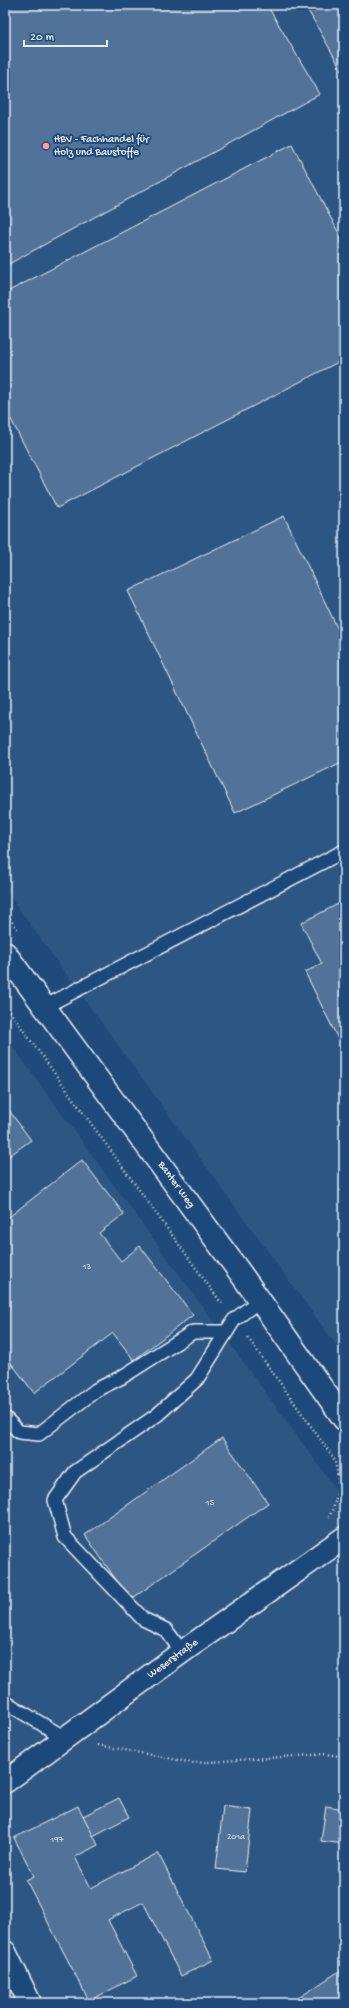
<svg xmlns="http://www.w3.org/2000/svg" width="349" height="2008" font-family="'Gochi Hand',sans-serif">
  <rect width="100%" height="100%" fill="#1f4a7a"/>
  <filter id="ink" filterUnits="userSpaceOnUse"><feTurbulence type="fractalNoise" baseFrequency=".025" numOctaves="2"/><feDisplacementMap in="SourceGraphic" scale="8" xChannelSelector="R" yChannelSelector="G"/><feConvolveMatrix kernelMatrix="1 2 1 2 8 2 1 2 1" color-interpolation-filters="sRGB"/></filter>
  <g filter="url(#ink)">
    <g fill="#2e5683">
      <polygon points="5,5 344,5 344,1356 5,890"/>
      <polygon points="5,1036 344,1500 344,2003 13,2003 5,1990"/>
    </g>
    <g fill="#517399" stroke="#e8f1f8">
      <polygon points="5,5 267,5 320,94 5,266"/>
      <polygon points="305,5 344,5 344,74"/>
      <polygon points="292,144 344,243 344,359 57,508 5,408 5,293"/>
      <polygon points="284,516 344,642 344,761 235,813 128,591"/>
      <polygon points="344,901 344,1051 305,972 322,964 301,923"/>
      <polygon points="5,1105 31,1140 5,1159"/>
      <polygon points="82,1160 124,1214 99,1233 121,1261 140,1246 193,1315 134,1360 113,1333 34,1393 5,1355 5,1220"/>
      <polygon points="5,1357 13,1367 5,1373"/>
      <polygon points="222,1438 268,1503 130,1600 85,1535"/>
      <polygon points="119,1798 129,1817 93,1836 83,1816"/>
      <polygon points="78,1806 98,1845 75,1857 91,1888 158,1853 213,1960 181,1976 143,1902 108,1920 137,1976 89,2001 26,1880 34,1876 14,1838"/>
      <polygon points="223,1806 252,1810 245,1872 216,1869"/>
      <polygon points="326,1806 344,1809 344,1844 321,1841"/>
      <polygon points="344,1968 344,2003 291,2003"/>
    </g>
    <g fill="none" stroke-linecap="round" stroke-linejoin="round">
      <g stroke="#e8f1f8" stroke-width="16">
        <g id="lane">
          <polyline points="44,1007 344,851"/>
          <polyline points="5,1418 19,1432 39,1434 96,1390 122,1377 193,1332 226,1332"/>
          <polyline points="182,1652 166,1630 143,1619 65,1537 55,1500 75,1472 157,1415 197,1379 234,1320 260,1300"/>
          <polyline points="5,1702 65,1738"/>
        </g>
      </g>
      <g stroke="#e8f1f8" stroke-width="25">
        <polyline id="street" points="5,1952 30,2003"/>
      </g>
      <g stroke="#e8f1f8" stroke-width="25">
        <g id="secondary">
          <polyline points="5,953 241,1274 344,1419"/>
          <polyline points="5,1782 182,1652 344,1538"/>
        </g>
      </g>
      <g stroke="#e8f1f8" stroke-width="2.5" stroke-dasharray="1 3" stroke-linecap="butt">
        <polyline points="5,912 18,930"/>
        <polyline points="5,1005 222,1304"/>
        <path d="M248,1338L333,1457C341,1476 339,1499 329,1517"/>
        <polyline points="98,1745 194,1763 326,1754 344,1757"/>
      </g>
      <use href="#lane" stroke="#1f4a7a" stroke-width="13"/>
      <use href="#street" stroke="#1f4a7a" stroke-width="22"/>
      <use href="#secondary" stroke="#1f4a7a" stroke-width="22"/>
    </g>
  </g>
  <circle fill="#ff9aa2" stroke="#1f4a7a" stroke-width="1.5" cx="46" cy="146" r="4"/>
  <g text-anchor="middle" dominant-baseline="central" stroke-width="4" stroke-linejoin="round" paint-order="stroke">
    <g font-size="9" fill="#c2d2e0">
      <text x="87" y="1267">13</text>
      <text x="210" y="1503">15</text>
      <text x="236" y="1837">201a</text>
      <text x="57" y="1840">197</text>
    </g>
    <g font-size="11" fill="#e8f1f8" stroke="#1f4a7a" text-anchor="start">
      <text x="54" y="140">HBV - Fachhandel für<tspan x="54" dy="13">Holz und Baustoffe</tspan></text>
    </g>
    <g font-size="11" fill="#e8f1f8" stroke="#1f4a7a">
      <text transform="translate(176 1185) rotate(54)">Banter Weg</text>
      <text transform="translate(173 1659) rotate(-36)">Weserstraße</text>
    </g>
  </g>
  <rect width="349" height="2008" fill="none" stroke="#1f4a7a" stroke-width="20"/>
  <rect x="10" y="10" width="329" height="1988" fill="none" stroke="#e8f1f8" stroke-width="1.5" filter="url(#ink)"/>
  <path d="M24 40v6h83v-6" fill="none" stroke="#e8f1f8" stroke-width="2"/>
  <text x="30" y="40" font-size="12" fill="#e8f1f8" stroke="#1f4a7a" stroke-width="3" paint-order="stroke">20 m</text>
</svg>
